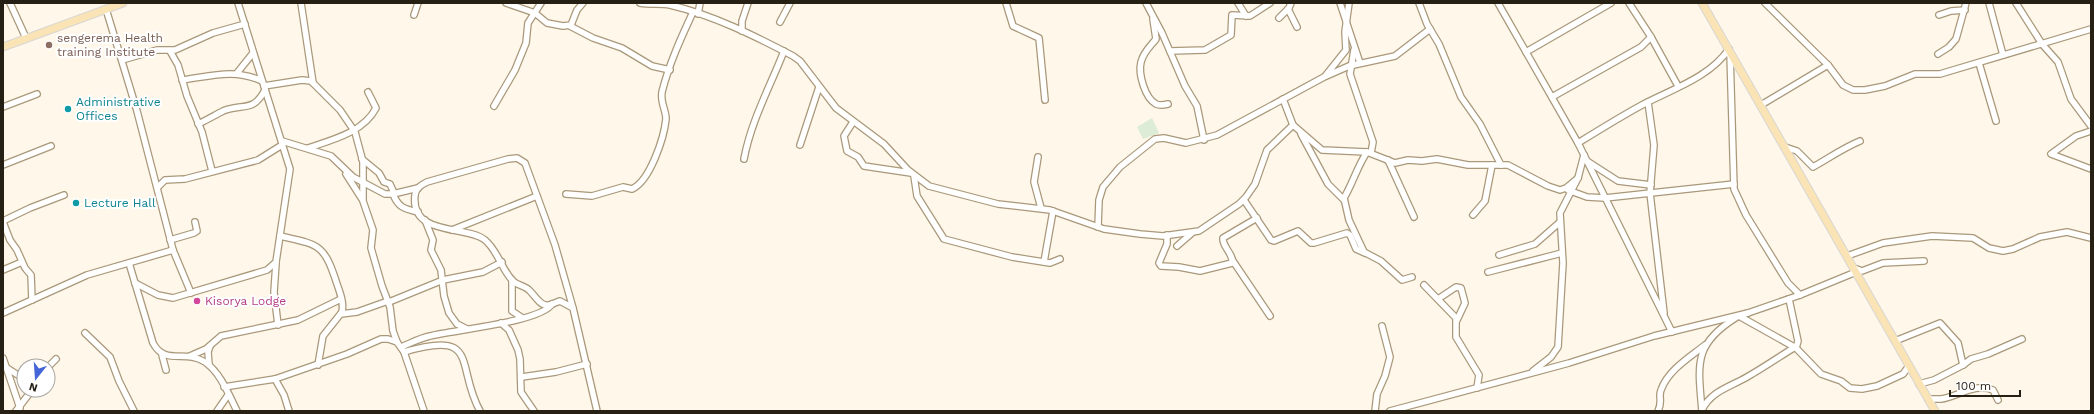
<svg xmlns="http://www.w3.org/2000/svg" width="2094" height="414" font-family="'Work Sans',sans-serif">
  <rect width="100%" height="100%" fill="#fef7ea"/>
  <polygon fill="#ddecd7" points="1152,118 1159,133 1143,139 1137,127"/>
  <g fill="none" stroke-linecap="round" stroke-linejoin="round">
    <g stroke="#aa987a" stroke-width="8">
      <g id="minor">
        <polyline points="10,3 26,38"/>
        <polyline points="301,3 313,83"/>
        <polyline points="506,3 535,13 547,23 563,26 571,25 577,10 583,3"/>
        <path d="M640,3C650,5 660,3 670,5C713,15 755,36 793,56L800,61L836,108L884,144L908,170L929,186L998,204L1050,210L1104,229L1140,234L1163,236L1199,231L1239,204L1246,197L1255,184L1267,150L1293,125"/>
        <polyline points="1006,3 1013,26 1039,38 1045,100"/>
        <polyline points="1146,3 1162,33 1185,86 1197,106 1204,140"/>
        <polyline points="1238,3 1246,16"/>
        <polyline points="1340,3 1360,63"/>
        <polyline points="1419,3 1427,24 1439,44 1461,97 1480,124 1501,165"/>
        <polyline points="1498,3 1578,143 1672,332"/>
        <polyline points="1629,3 1651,37 1678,86"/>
        <polyline points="1765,3 1828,65 1843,85 1853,90 1865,90 1885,86 1915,74 1940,74 2091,29"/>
        <polyline points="1989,3 2003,55"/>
        <polyline points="2016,3 2042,44 2058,62 2071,99 2091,126"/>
        <polyline points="106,9 137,111 173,250 191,293"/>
        <polyline points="1288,9 1297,27"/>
        <polyline points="698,14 700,3"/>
        <polyline points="414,15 418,3"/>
        <polyline points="1939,15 1951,11 1965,10"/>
        <polyline points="1279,18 1289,8 1291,3"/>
        <path d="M1153,19L1156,39C1150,47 1144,51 1141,62C1138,74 1145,98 1156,104C1160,106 1164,105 1168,104"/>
        <polyline points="780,22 790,3"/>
        <polyline points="570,26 593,38 622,48 652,66 670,70"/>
        <polyline points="742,31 742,21 748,3"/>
        <polyline points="1354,50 1350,74 1373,142 1371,153"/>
        <polyline points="170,51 178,65 187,96 202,132 212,171"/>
        <polyline points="1170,51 1205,50 1231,35 1232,15 1250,16 1270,3"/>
        <polyline points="1526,52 1611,3"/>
        <polyline points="1730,53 1734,189 1746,215 1788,283 1800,295"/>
        <polyline points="1938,54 1949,47 1956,39 1966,3"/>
        <polyline points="122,60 157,50 175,50 213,33 245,24"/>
        <polyline points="1979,63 1996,121"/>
        <polyline points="237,73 253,53"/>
        <polyline points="1326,75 1346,50 1345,32 1349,3"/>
        <path d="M182,80C212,76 233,68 262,81"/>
        <polyline points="264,86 302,80 311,81 340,110 355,132 363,162 363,201 373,230 371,248 382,286 390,307 393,331 397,342"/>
        <polyline points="1552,97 1641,47 1651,37"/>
        <polyline points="1283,99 1293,125 1322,150 1367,152 1395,163 1408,160 1422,161 1437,159 1468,165 1508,165 1548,186 1560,190 1566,188 1578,178"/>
        <polyline points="1648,102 1654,145 1650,193 1664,313"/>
        <polyline points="1761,105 1828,65"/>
        <polyline points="494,106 515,70 526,43 528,23 541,3"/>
        <polyline points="3,107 37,94"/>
        <polyline points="853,122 844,136 847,151 858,157 864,166 911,173"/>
        <path d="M198,124C207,120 215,115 223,111C243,103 253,113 265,90"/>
        <polyline points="2091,131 2076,136 2051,154 2091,169"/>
        <polyline points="1301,134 1328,184 1344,200"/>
        <polyline points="282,141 331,156 353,177 385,194 393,194 418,188"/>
        <path d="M1578,143C1599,130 1620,117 1642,105C1672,89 1709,78 1729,49"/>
        <polyline points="800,145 819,87"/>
        <path d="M1785,147L1797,151L1813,167C1829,158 1843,148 1860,141"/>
        <path d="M308,148C332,140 364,132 376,108L368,92"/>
        <path d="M1367,152C1357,167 1353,183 1344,198L1349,220L1364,252L1381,261L1402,280L1412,277"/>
        <polyline points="1038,157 1034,182 1041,208"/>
        <polyline points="362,159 379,173 384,182 390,184 394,193"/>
        <path d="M744,159C751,121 770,87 784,51"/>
        <polyline points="1388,160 1414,217"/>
        <polyline points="1587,161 1618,181 1651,185"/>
        <polyline points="3,165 51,146"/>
        <polyline points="346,174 362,199"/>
        <polyline points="914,176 917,196 944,239 1012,257 1050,263 1060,259"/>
        <polyline points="158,187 165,180 185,179 258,160 282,145"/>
        <polyline points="1568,190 1587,197 1605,198 1734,184"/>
        <path d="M393,194C398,207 404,209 418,212"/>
        <path d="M566,194L592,196L623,187L632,189C650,181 664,138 666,119C666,110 660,102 662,92C669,64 681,38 693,12"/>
        <polyline points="1244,200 1271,240 1274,241 1298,231 1311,243 1314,243 1347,233 1350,235 1356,249 1365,253"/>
        <polyline points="1473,215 1485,201 1492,165"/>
        <polyline points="425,220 433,240 431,250 441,270 444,296 449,313 457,324 467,329"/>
        <polyline points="3,221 30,208 64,195"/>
        <polyline points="3,222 10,240 17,250 25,268 31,275 32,300"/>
        <polyline points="1098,227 1099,200 1103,187 1120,167 1155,139 1164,138 1186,143 1217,135 1324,77 1349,66 1395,56 1430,29"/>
        <polyline points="452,230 537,196"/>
        <path d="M1167,235V244L1159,263L1161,266L1179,267L1200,271L1232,263C1234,254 1222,247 1223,238L1257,218"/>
        <path d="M280,236C320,245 324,244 337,284C340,293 344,302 342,312L323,336L318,365"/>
        <polyline points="170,240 194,233 197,231 195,222"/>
        <polyline points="1177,246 1192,233"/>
        <polyline points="1499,255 1535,244 1560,222"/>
        <polyline points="1847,256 1883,243 1932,236 1973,238 1989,248 2003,251 2013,249 2040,237 2067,232 2091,238"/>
        <polyline points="1233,261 1270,316"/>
        <polyline points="1044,262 1053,211"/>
        <path d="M129,263L153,343C165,366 185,349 205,362C220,372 229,395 237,411"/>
        <polyline points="276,263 274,292 278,325"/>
        <polyline points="1854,268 1862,271 1883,263 1924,261"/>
        <polyline points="3,270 22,262"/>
        <polyline points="1488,272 1562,253"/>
        <polyline points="512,280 512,311 521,317"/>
        <polyline points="135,283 158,295 173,298 267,270 276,262 290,169 238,3"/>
        <polyline points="1424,285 1456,318 1456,337 1479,375 1477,388"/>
        <polyline points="1438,299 1456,287 1461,288 1465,303 1457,320"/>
        <polyline points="1789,299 1798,341 1796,348"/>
        <polyline points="389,302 443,280 483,272 502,262"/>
        <path d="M573,308L560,301C556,302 550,306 546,305C540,305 534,295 530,291C525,285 517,286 512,280C501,268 498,251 485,240C467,225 410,237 415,195C416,188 421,185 427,182L508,159L517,158L525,163L555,245L573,308L597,411"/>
        <polyline points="3,313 87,275 173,250"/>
        <polyline points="341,314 357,312 388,301"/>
        <polyline points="1745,314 1800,295 1856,272"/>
        <polyline points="1739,316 1796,348 1821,374 1841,381 1850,388 1862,389 1877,386 1903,374 1909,366"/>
        <polyline points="501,323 509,330 518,350 520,359 521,392 534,411"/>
        <polyline points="85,333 110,357 119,381 134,411"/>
        <polyline points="1895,341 1940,323 1958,343 1963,365"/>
        <path d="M401,347C411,343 420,338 430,336C453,330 541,322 552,304"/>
        <path d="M404,352C481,329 455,366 480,411"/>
        <polyline points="162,355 166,370"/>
        <polyline points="190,356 206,349 221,336 298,320 341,299"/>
        <polyline points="3,358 20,408"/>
        <polyline points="209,365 208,352 210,346"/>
        <polyline points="48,367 56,359"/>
        <polyline points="7,368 24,379"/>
        <polyline points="1533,371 1551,357 1558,347 1563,263 1560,213 1578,178 1584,155"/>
        <polyline points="522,377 556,372 587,364"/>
        <polyline points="275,379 284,395 289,411"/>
        <polyline points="1919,384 1934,380 1963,365 1971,359 1988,354 2022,339"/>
        <polyline points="224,387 275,379 347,354 381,339 388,339 397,342 404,352 424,411"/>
        <path d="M1928,399C1932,399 1936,399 1941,399C1957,397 1976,382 1993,390L1998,400"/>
        <path d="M1702,410C1711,391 1730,387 1747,377C1763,368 1779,357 1795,347"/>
        <polyline points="16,411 32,390"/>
        <polyline points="217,411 228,395"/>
        <polyline points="1375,411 1377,394 1385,376 1390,357 1382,326"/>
        <polyline points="1390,411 1569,363 1654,336 1748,313"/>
        <path d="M1658,411C1663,401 1658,397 1661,390C1668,370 1690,357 1705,345"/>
        <path d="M1702,411C1698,364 1693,344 1737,317"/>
      </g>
    </g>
    <g stroke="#d8d7d5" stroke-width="9">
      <g id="major">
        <polyline points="1702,3 1935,411"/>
        <polyline points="3,47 123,3"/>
      </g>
    </g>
    <use href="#minor" stroke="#fff" stroke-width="5.5"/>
    <use href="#major" stroke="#fae3b4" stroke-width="7"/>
  </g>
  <circle fill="#8d6e63" stroke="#fff" stroke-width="1.5" cx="49" cy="45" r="4"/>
  <g fill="#0f9aa8" stroke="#fff" stroke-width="1.5">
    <circle cx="68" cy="109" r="4"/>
    <circle cx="76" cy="203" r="4"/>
  </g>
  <circle fill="#d1479c" stroke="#fff" stroke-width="1.5" cx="197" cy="301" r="4"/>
  <g text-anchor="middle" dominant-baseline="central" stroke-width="4" stroke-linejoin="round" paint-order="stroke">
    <g font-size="12" fill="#785e54" stroke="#fff" text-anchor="start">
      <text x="57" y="38">sengerema Health<tspan x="57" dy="14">training Institute</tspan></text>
    </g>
    <g font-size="12" fill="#0d838f" stroke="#fff" text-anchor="start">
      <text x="76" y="102">Administrative<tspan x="76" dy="14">Offices</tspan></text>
      <text x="84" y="203">Lecture Hall</text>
    </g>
    <g font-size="12" fill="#b23c85" stroke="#fff" text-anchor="start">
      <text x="205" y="301">Kisorya Lodge</text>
    </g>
  </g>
  <rect width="2094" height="414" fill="none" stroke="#261f13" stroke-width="8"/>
  <g transform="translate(36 378) rotate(197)"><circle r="19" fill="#ffffff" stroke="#a8a5a1"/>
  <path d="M0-3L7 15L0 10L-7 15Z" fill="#4465d7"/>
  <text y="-6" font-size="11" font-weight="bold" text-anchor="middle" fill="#261f13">N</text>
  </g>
  <path d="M1950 390v6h70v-6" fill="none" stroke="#261f13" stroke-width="2"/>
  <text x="1956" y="390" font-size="12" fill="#261f13" stroke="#ffffff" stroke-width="3" paint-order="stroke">100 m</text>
</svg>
